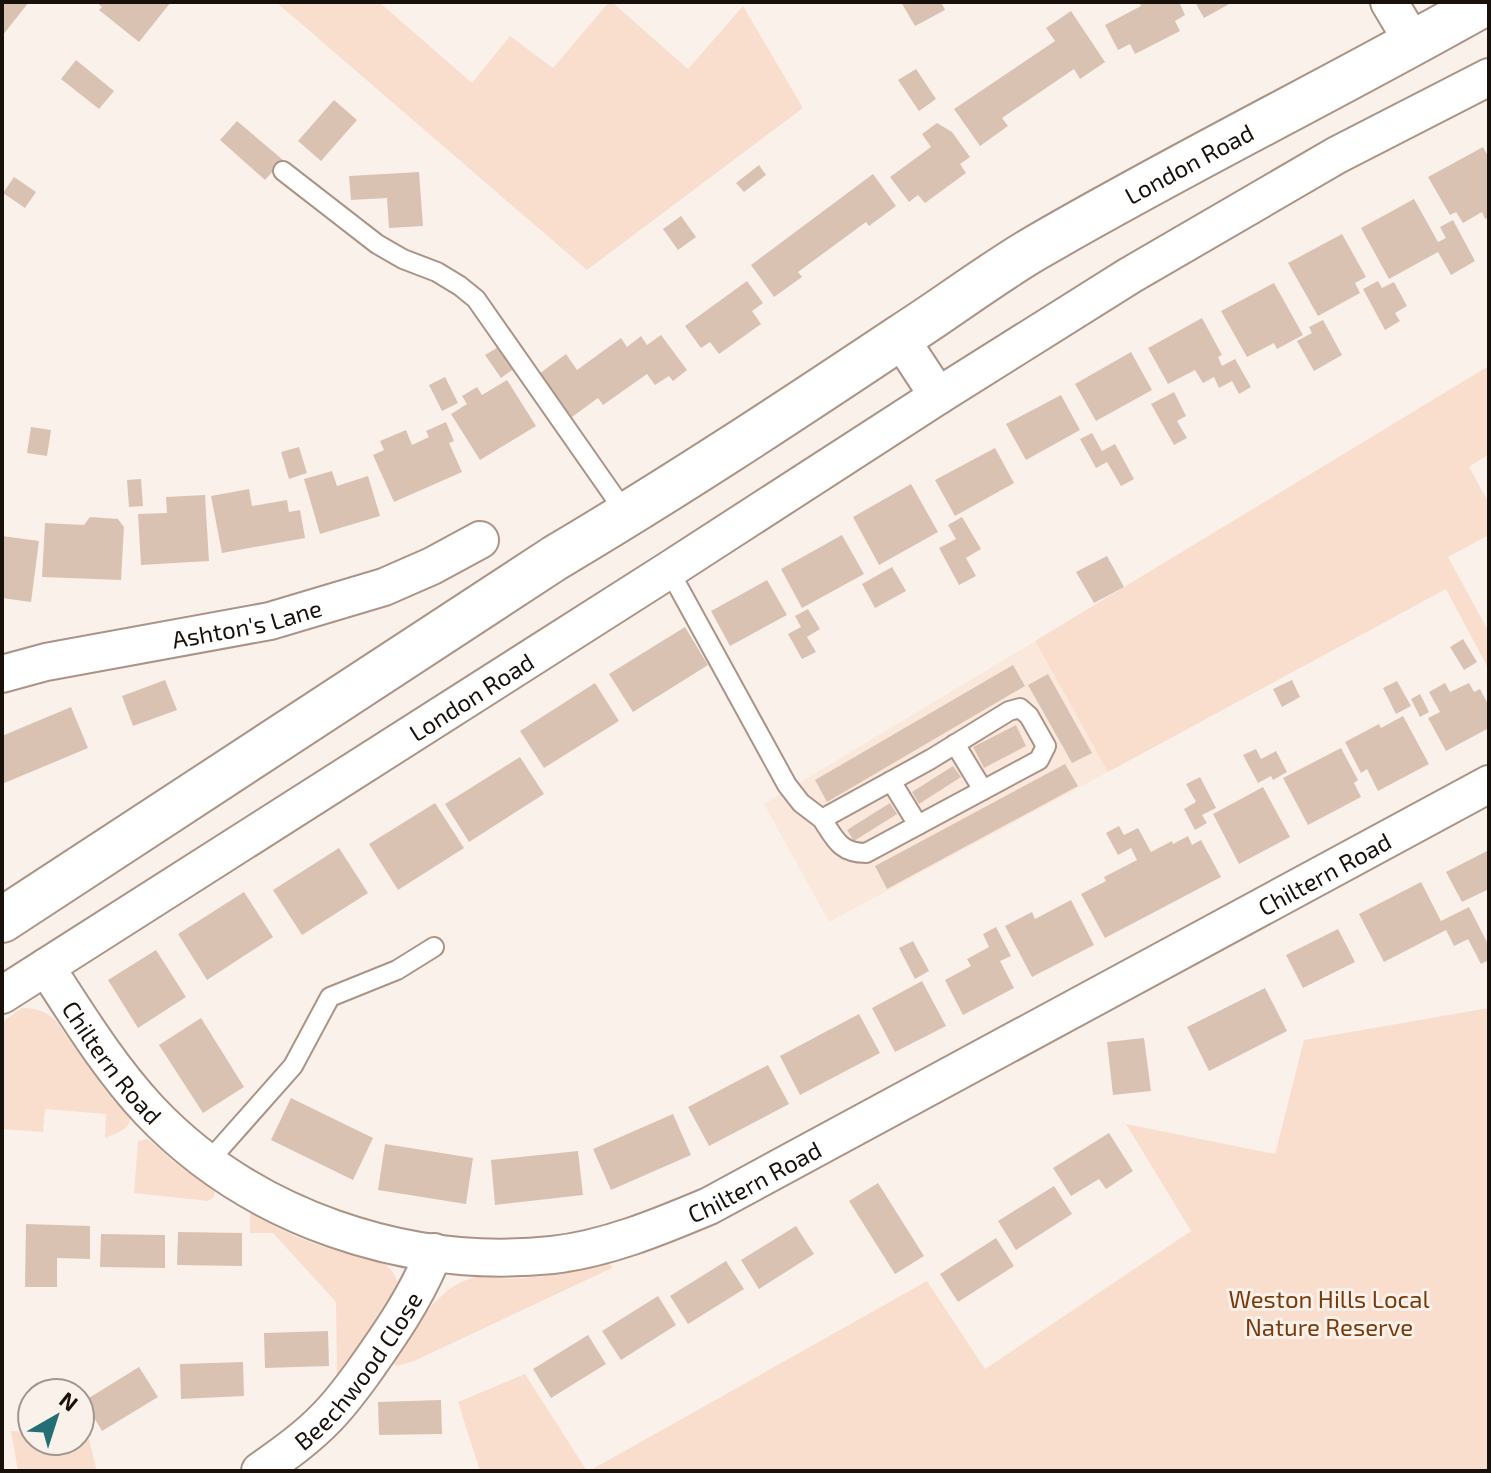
<svg xmlns="http://www.w3.org/2000/svg" width="1491" height="1473" font-family="'Exo 2',sans-serif">
  <rect width="100%" height="100%" fill="#fbf1eb"/>
  <polygon fill="#fbe8dc" points="1035,641 1108,772 829,922 764,804"/>
  <g fill="#f9dece">
    <polygon points="276,2 379,2 472,83 510,36 553,68 609,2 612,2 688,69 743,6 803,108 587,270"/>
    <polygon points="1487,367 1489,369 1489,454 1469,467 1489,503 1489,535 1448,557 1489,632 1489,670 1446,589 1108,772 1035,641"/>
    <path d="M22,1008C36,1008 46,1011 56,1021L107,1093L130,1117C131,1130 115,1133 105,1138L106,1114L45,1109L43,1132L2,1129V1022Z"/>
    <polygon points="1489,1008 1489,1471 589,1471 927,1281 985,1369 1191,1231 1126,1124 1275,1154 1304,1040"/>
    <polygon points="147,1139 152,1142 174,1162 215,1192 214,1197 208,1201 134,1193 138,1141"/>
    <path d="M250,1212C277,1229 304,1241 334,1250C349,1255 369,1256 383,1263C389,1267 396,1274 397,1282C398,1297 348,1361 337,1376L336,1302L273,1233H250Z"/>
    <polygon points="608,1263 612,1266 612,1268 414,1361 397,1366 391,1362 432,1305 449,1289 461,1282 477,1276 510,1279 545,1276"/>
    <polygon points="525,1374 587,1471 480,1471 458,1402"/>
    <polygon points="11,1431 32,1432 32,1441 80,1441 80,1435 88,1435 97,1471 18,1471"/>
  </g>
  <g fill="#dac2b3">
    <polygon points="2,2 29,2 2,36"/>
    <polygon points="96,2 171,2 139,42 99,10 102,7"/>
    <polygon points="901,2 941,2 945,10 915,26"/>
    <polygon points="1139,2 1179,2 1185,15 1175,21 1180,31 1135,54 1130,44 1118,50 1105,25 1141,6"/>
    <polygon points="1195,2 1233,2 1204,18"/>
    <polygon points="1071,11 1105,62 1080,79 1074,69 1002,118 1008,126 980,146 954,109 1055,41 1046,28"/>
    <polygon points="76,60 114,91 99,109 61,79"/>
    <polygon points="916,69 936,99 919,111 898,80"/>
    <polygon points="334,100 357,120 321,161 298,141"/>
    <polygon points="237,121 283,160 265,180 220,140"/>
    <polygon points="937,123 952,132 970,157 960,164 966,173 925,203 918,195 909,202 890,177 931,147 922,134"/>
    <polygon points="1483,147 1489,158 1489,217 1485,219 1482,212 1463,223 1456,212 1450,215 1428,177"/>
    <polygon points="759,165 766,175 744,192 736,183"/>
    <polygon points="419,172 423,226 389,228 387,198 351,200 349,176"/>
    <polygon points="873,174 896,206 869,226 866,222 798,272 802,277 774,297 751,265"/>
    <polygon points="14,177 36,192 25,208 3,193"/>
    <polygon points="1414,199 1438,242 1446,238 1440,227 1453,220 1475,261 1451,275 1438,252 1389,279 1361,228"/>
    <polygon points="681,216 696,237 678,250 663,229"/>
    <polygon points="1342,234 1366,277 1355,283 1360,293 1318,316 1288,263"/>
    <polygon points="747,281 763,303 752,311 761,324 719,354 710,342 701,348 685,326"/>
    <polygon points="1378,281 1382,288 1394,282 1407,306 1395,313 1400,321 1385,330 1363,289"/>
    <polygon points="1274,283 1303,335 1277,349 1274,343 1247,357 1221,311"/>
    <polygon points="1202,318 1222,355 1218,357 1222,366 1235,359 1251,387 1239,394 1232,381 1219,388 1214,377 1203,383 1195,370 1168,384 1148,348"/>
    <polygon points="1323,320 1342,355 1314,371 1297,341 1312,333 1309,327"/>
    <polygon points="661,335 687,370 673,381 669,376 655,385 647,374 603,405 598,398 572,417 539,374 566,354 577,370 621,338 627,347 641,336 647,345"/>
    <polygon points="500,346 515,368 501,378 485,355"/>
    <polygon points="1131,352 1152,390 1096,421 1075,384"/>
    <polygon points="445,377 458,403 442,411 429,385"/>
    <polygon points="507,380 536,426 480,460 451,414 467,404 462,396 477,387 482,395"/>
    <polygon points="1174,392 1186,416 1177,421 1187,438 1174,445 1151,404"/>
    <polygon points="1061,395 1080,430 1026,460 1006,424"/>
    <polygon points="446,422 454,441 449,443 462,472 394,502 373,455 384,450 380,441 406,430 412,445 429,437 426,431"/>
    <polygon points="31,427 51,430 47,456 27,453"/>
    <polygon points="1092,433 1102,451 1115,444 1134,479 1121,486 1107,462 1096,468 1080,439"/>
    <polygon points="299,447 307,473 289,479 281,452"/>
    <polygon points="995,448 1014,483 955,516 935,480"/>
    <polygon points="332,471 337,486 368,476 380,516 320,534 304,479"/>
    <polygon points="141,479 143,506 129,507 127,480"/>
    <polygon points="911,484 938,532 879,565 853,517"/>
    <polygon points="249,489 252,506 287,500 289,512 300,510 305,538 222,553 211,496"/>
    <polygon points="205,495 209,561 141,565 138,514 167,513 166,497"/>
    <polygon points="90,517 118,519 124,527 121,580 42,577 45,523 84,525"/>
    <polygon points="962,517 981,549 966,558 976,576 959,585 939,548 956,539 948,525"/>
    <polygon points="842,535 864,574 802,608 781,569"/>
    <polygon points="2,536 39,541 31,602 2,598"/>
    <polygon points="1107,556 1124,587 1094,603 1076,572"/>
    <polygon points="892,567 906,591 875,608 862,584"/>
    <polygon points="767,580 787,615 730,646 711,611"/>
    <polygon points="808,609 820,629 807,637 816,652 802,659 788,634 801,627 795,616"/>
    <polygon points="685,627 708,665 633,712 609,674"/>
    <polygon points="1463,639 1477,662 1464,670 1450,647"/>
    <polygon points="1013,665 1025,686 827,802 815,780"/>
    <polygon points="1048,674 1092,753 1072,763 1028,685"/>
    <polygon points="165,680 177,710 133,726 122,696"/>
    <polygon points="1292,680 1300,697 1282,707 1273,689"/>
    <polygon points="1397,681 1411,706 1396,714 1383,688"/>
    <polygon points="595,683 619,721 544,768 520,731"/>
    <polygon points="1445,683 1450,692 1469,683 1474,692 1480,689 1489,706 1489,728 1446,751 1428,718 1440,712 1429,692"/>
    <polygon points="1420,694 1429,712 1420,717 1411,699"/>
    <polygon points="71,707 88,748 2,784 2,736"/>
    <polygon points="1403,716 1429,764 1378,791 1367,769 1361,773 1345,742 1379,724 1381,728"/>
    <polygon points="1016,725 1026,746 984,768 973,747"/>
    <polygon points="1341,748 1358,780 1354,783 1361,797 1308,825 1283,778"/>
    <polygon points="1256,749 1261,759 1276,751 1287,772 1273,780 1271,776 1258,783 1243,755"/>
    <polygon points="520,757 544,794 469,842 445,804"/>
    <polygon points="1065,764 1078,786 887,889 875,866"/>
    <polygon points="953,766 961,777 919,804 912,792"/>
    <polygon points="1200,777 1216,808 1202,815 1207,823 1195,830 1184,809 1196,802 1186,784"/>
    <polygon points="1263,787 1290,837 1239,864 1213,814"/>
    <polygon points="435,803 464,848 398,890 369,844"/>
    <polygon points="890,803 897,814 854,841 847,830"/>
    <polygon points="1119,826 1124,835 1138,828 1151,852 1172,841 1173,844 1188,836 1192,845 1201,840 1221,877 1105,938 1081,894 1106,881 1104,877 1137,860 1131,848 1118,855 1106,833"/>
    <polygon points="339,848 368,893 302,935 273,890"/>
    <polygon points="1489,850 1489,889 1462,902 1446,872"/>
    <polygon points="1421,882 1441,921 1469,907 1489,946 1489,960 1481,964 1468,939 1454,946 1446,930 1384,962 1359,914"/>
    <polygon points="244,892 273,937 207,980 178,934"/>
    <polygon points="1071,900 1094,945 1032,977 1005,926 1032,912 1035,919"/>
    <polygon points="996,927 1011,956 1000,961 1014,988 963,1015 945,980 971,966 967,959 989,947 983,934"/>
    <polygon points="1338,929 1355,962 1303,988 1286,955"/>
    <polygon points="913,941 929,971 915,979 899,948"/>
    <polygon points="156,950 186,997 138,1028 108,980"/>
    <polygon points="922,981 946,1026 895,1052 872,1008"/>
    <polygon points="1265,988 1287,1031 1209,1071 1187,1027"/>
    <polygon points="859,1014 880,1053 800,1095 780,1056"/>
    <polygon points="201,1018 244,1087 203,1113 159,1045"/>
    <polygon points="1144,1038 1151,1091 1113,1095 1107,1042"/>
    <polygon points="768,1065 789,1104 709,1146 688,1107"/>
    <polygon points="291,1098 373,1138 353,1180 271,1140"/>
    <polygon points="673,1114 691,1155 611,1190 593,1149"/>
    <polygon points="1109,1133 1133,1171 1106,1189 1099,1179 1071,1196 1053,1168"/>
    <polygon points="385,1144 473,1158 466,1204 378,1190"/>
    <polygon points="578,1151 583,1195 495,1205 491,1160"/>
    <polygon points="878,1183 924,1256 895,1274 849,1201"/>
    <polygon points="1054,1186 1072,1214 1016,1250 998,1221"/>
    <polygon points="26,1224 90,1226 90,1259 57,1258 57,1287 25,1287"/>
    <polygon points="796,1226 814,1254 759,1289 741,1260"/>
    <polygon points="178,1232 242,1233 242,1266 177,1265"/>
    <polygon points="101,1234 165,1235 165,1268 100,1267"/>
    <polygon points="996,1238 1014,1266 958,1302 940,1274"/>
    <polygon points="726,1261 744,1289 688,1324 670,1296"/>
    <polygon points="658,1296 676,1325 621,1360 602,1331"/>
    <polygon points="328,1331 329,1366 265,1368 264,1333"/>
    <polygon points="588,1335 606,1364 551,1398 533,1369"/>
    <polygon points="243,1362 244,1396 181,1399 180,1364"/>
    <polygon points="139,1367 158,1397 102,1431 84,1401"/>
    <polygon points="441,1400 442,1434 379,1435 378,1402"/>
  </g>
  <g fill="none" stroke-linecap="round" stroke-linejoin="round">
    <g stroke="#ab9486" stroke-width="22">
      <g id="lane">
        <polyline points="283,171 377,244 403,259 437,272 460,286 476,299 627,515"/>
        <path d="M669,570L787,785L801,803L822,819L931,759L1009,711L1020,708L1029,716L1046,746L1039,760L866,853C840,853 835,839 822,819"/>
        <polyline points="955,744 983,790"/>
        <polyline points="891,781 918,825"/>
        <polyline points="208,1162 293,1066 330,997 397,970 434,947"/>
      </g>
    </g>
    <g stroke="#ab9486" stroke-width="40">
      <g id="street">
        <polyline points="1389,2 1414,44"/>
        <polyline points="900,338 938,396"/>
        <path id="s1" d="M2,674L46,662L270,621L384,587L432,566L480,540"/>
        <path id="s2" d="M46,967C78,1016 109,1067 149,1110C251,1218 406,1270 552,1255C606,1249 659,1227 709,1206L1489,784"/>
        <path id="s3" d="M2,995L669,570L938,396L1129,276L1337,155L1489,77"/>
        <path id="s4" d="M260,1471C284,1454 307,1438 327,1417C340,1404 351,1389 362,1374C389,1336 417,1296 434,1252"/>
      </g>
    </g>
    <g stroke="#ab9486" stroke-width="48">
      <g id="secondary">
        <path id="s5" d="M2,920L555,558C673,488 787,413 901,337C945,309 987,277 1032,250C1181,163 1337,87 1487,2"/>
      </g>
    </g>
    <use href="#lane" stroke="#fff" stroke-width="18"/>
    <use href="#street" stroke="#fff" stroke-width="36"/>
    <use href="#secondary" stroke="#fff" stroke-width="44"/>
  </g>
  <g text-anchor="middle" dominant-baseline="central" stroke-width="6" stroke-linejoin="round" paint-order="stroke">
    <g font-size="24" fill="#18100b" stroke="#fbf1eb">
      <text stroke="none"><textPath href="#s5" startOffset="1408">London Road</textPath></text>
      <text stroke="none"><textPath href="#s1" startOffset="250">Ashton's Lane</textPath></text>
      <text stroke="none"><textPath href="#s3" startOffset="556">London Road</textPath></text>
      <text stroke="none"><textPath href="#s2" startOffset="1484">Chiltern Road</textPath></text>
      <text stroke="none"><textPath href="#s2" startOffset="116">Chiltern Road</textPath></text>
      <text stroke="none"><textPath href="#s2" startOffset="836">Chiltern Road</textPath></text>
      <text stroke="none"><textPath href="#s4" startOffset="142">Beechwood Close</textPath></text>
    </g>
    <g font-size="24" fill="#783c0c" stroke="#fbf1eb">
      <text x="1329" y="1298">Weston Hills Local<tspan x="1329" dy="28">Nature Reserve</tspan></text>
    </g>
  </g>
  <rect width="1491" height="1473" fill="none" stroke="#18100b" stroke-width="8"/>
  <g transform="translate(56 1417) rotate(39)"><circle r="38" fill="#fbf1eb" stroke="#a09791" stroke-width="2"/>
  <path d="M0-6L14 30L0 20L-14 30Z" fill="#246f75"/>
  <text y="-12" font-size="22" font-weight="bold" text-anchor="middle" fill="#18100b">N</text>
  </g>
</svg>
